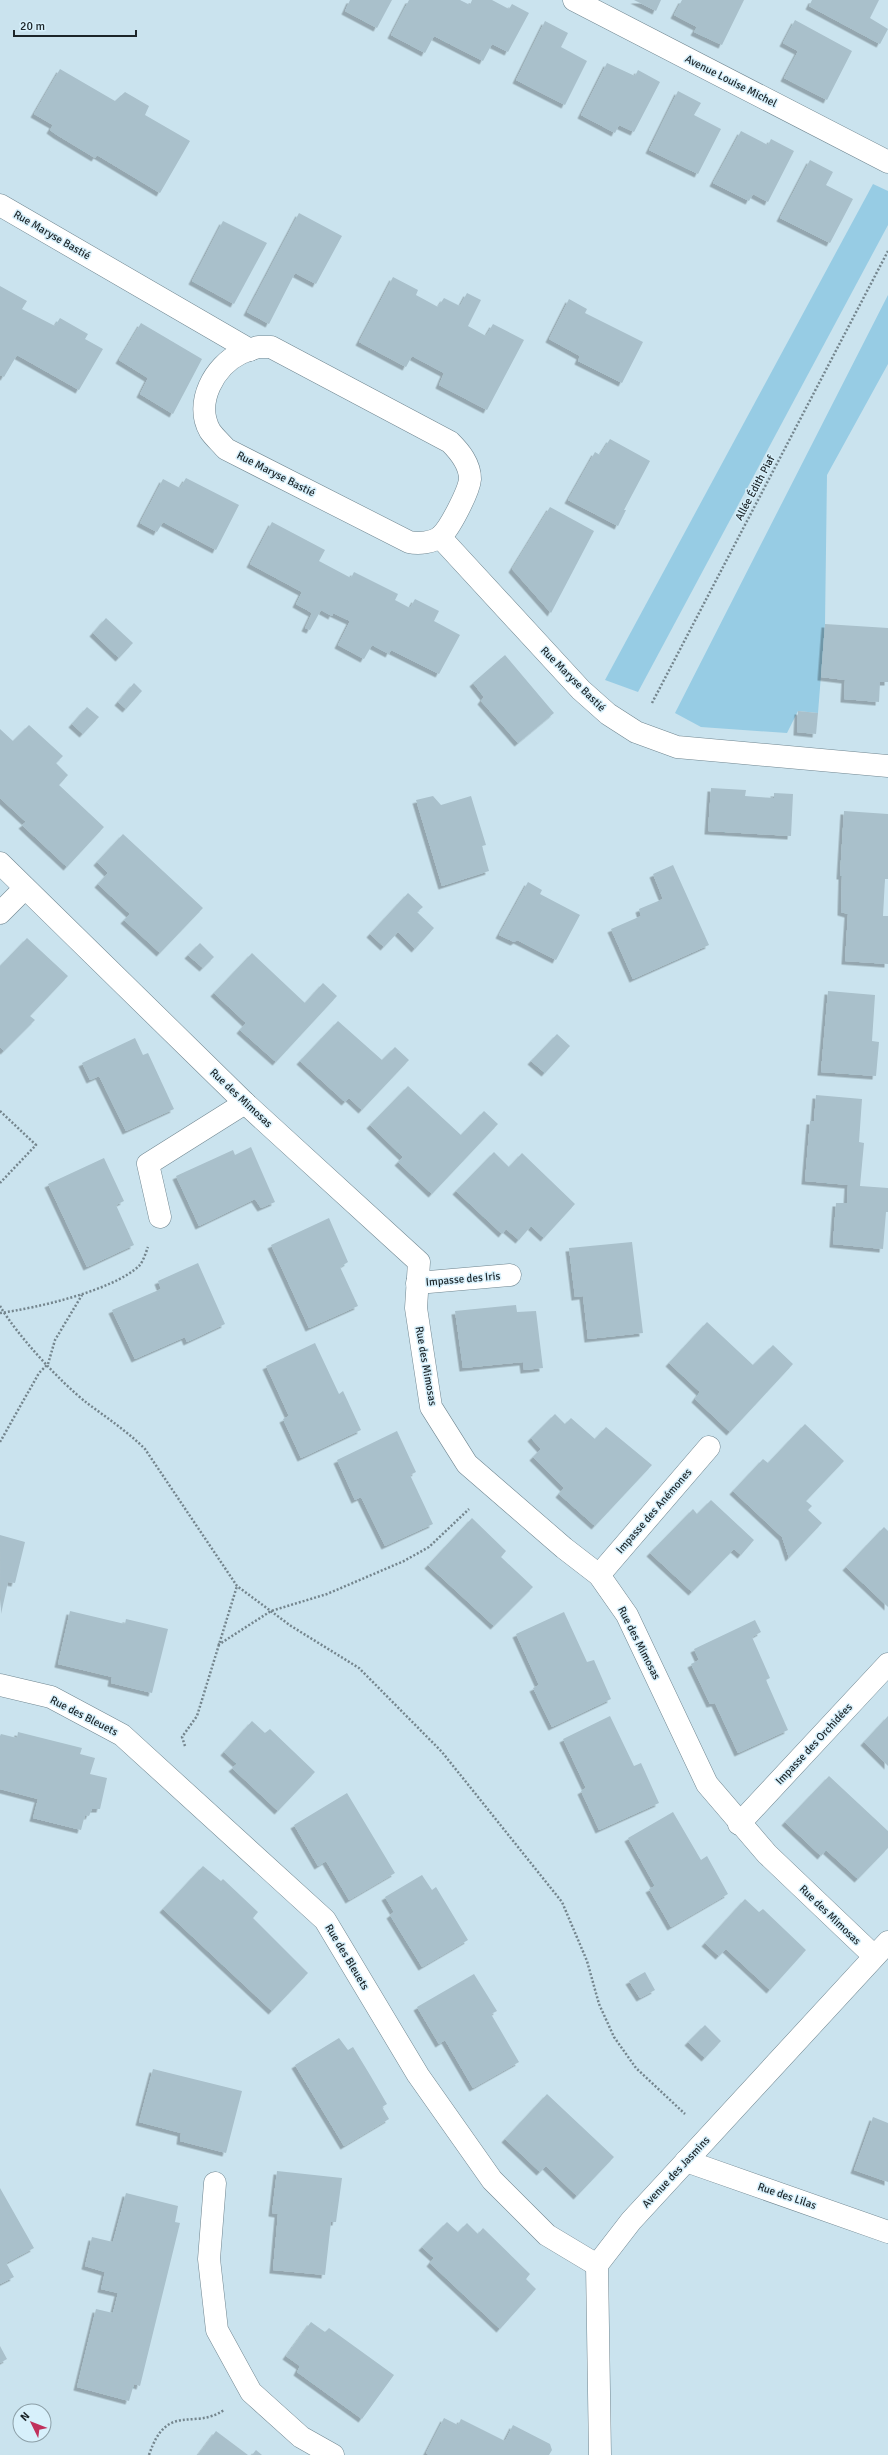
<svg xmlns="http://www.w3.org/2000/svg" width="888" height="2455" font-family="Signika,sans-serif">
  <defs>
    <filter id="shadow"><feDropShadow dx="-3.5" dy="3.5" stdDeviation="0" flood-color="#0004"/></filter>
  </defs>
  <rect width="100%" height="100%" fill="#cae3ee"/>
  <g fill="#97cce4">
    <polygon points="873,184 888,191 888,225 638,692 605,680"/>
    <polygon points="888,295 888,364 827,475 825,624 818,713 798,711 787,733 701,727 675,713"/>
  </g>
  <g fill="#a9c0cb" filter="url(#shadow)">
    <polygon points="350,0 392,0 377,28 345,11"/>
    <polygon points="409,0 460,0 470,5 472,0 492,0 509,9 512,4 529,13 508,52 492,44 483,61 434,36 425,53 391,35"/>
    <polygon points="634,0 661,0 656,11"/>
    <polygon points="682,0 744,0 722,45 694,32 697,27 674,15"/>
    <polygon points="812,0 879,0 870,18 888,29 880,44 809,6"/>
    <polygon points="795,20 852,51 827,100 784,78 798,51 783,43"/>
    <polygon points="545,21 568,33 561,47 587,61 565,105 516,80"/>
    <polygon points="607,63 635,76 638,70 660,82 634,132 619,125 615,133 581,115"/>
    <polygon points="60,69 115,101 125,92 149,106 145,115 190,141 160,193 97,155 95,158 57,135 50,130 53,125 34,114"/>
    <polygon points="678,91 701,103 694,115 721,129 698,174 649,150"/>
    <polygon points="741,131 768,145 771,139 794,151 768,202 753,194 749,201 713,183"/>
    <polygon points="810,160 833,172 826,185 853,199 830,243 780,218"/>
    <polygon points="299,213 342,236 316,284 295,273 269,324 247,312"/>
    <polygon points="223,221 267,243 234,304 192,281"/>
    <polygon points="393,277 418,290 416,295 438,307 444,298 460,306 467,293 481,300 468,326 486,336 493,324 524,340 487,410 439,385 444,373 412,356 406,367 359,342"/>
    <polygon points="0,286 27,301 22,309 55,326 60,318 88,334 85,339 103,349 79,390 17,355 4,377 0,375"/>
    <polygon points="569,299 587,309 585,313 643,342 622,383 578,361 580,356 549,339"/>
    <polygon points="141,323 202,359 173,414 140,394 148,378 119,360"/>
    <polygon points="610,439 650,461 624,510 626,510 618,526 568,500 595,452 600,455"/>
    <polygon points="186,478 239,505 216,550 163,522 157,532 140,523 163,479 180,488"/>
    <polygon points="550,507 594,531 551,613 512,569"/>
    <polygon points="272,522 325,550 319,561 351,578 354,572 398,594 395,600 410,608 415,599 439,611 434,621 460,635 439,674 391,650 389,654 372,645 364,659 338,645 350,621 333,613 332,616 321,610 310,630 305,628 312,613 296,604 302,592 250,564"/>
    <polygon points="106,618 133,643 119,658 93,633"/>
    <polygon points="825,624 888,628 888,682 880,682 879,702 844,699 845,680 821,677"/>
    <polygon points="505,655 554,713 518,743 481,701 484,697 473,683"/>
    <polygon points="134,683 142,691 126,709 118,702"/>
    <polygon points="87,707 99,717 83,734 72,724"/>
    <polygon points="798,711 818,713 816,734 797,732"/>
    <polygon points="29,725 63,756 56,763 68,775 59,785 104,827 67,867 22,825 26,822 0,798 0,729 13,741"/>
    <polygon points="711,788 746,790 745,796 774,798 774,793 793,794 791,836 708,831"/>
    <polygon points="433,796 441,805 471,796 486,845 482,846 489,871 442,886 416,800"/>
    <polygon points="844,811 888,814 888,879 885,879 883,916 888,916 888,964 845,961 848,914 841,912 842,876 840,876"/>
    <polygon points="123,834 203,908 160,953 124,920 130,914 98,884 108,873 97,862"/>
    <polygon points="673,865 709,945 633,979 611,929 641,916 639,909 663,899 653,874"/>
    <polygon points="528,882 542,890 540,894 580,915 556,960 517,940 514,942 499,935"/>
    <polygon points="408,893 423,907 417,912 434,928 415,949 398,932 384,947 370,934"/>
    <polygon points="27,938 68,976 30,1016 35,1020 4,1051 0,1047 0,966"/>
    <polygon points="200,943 214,957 203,968 188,955"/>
    <polygon points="252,953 305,1003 323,983 337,996 276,1062 240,1030 246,1023 214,993"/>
    <polygon points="828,991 875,995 872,1041 879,1042 876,1076 821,1072"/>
    <polygon points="338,1021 382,1060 395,1047 409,1060 362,1110 349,1098 345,1102 300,1061"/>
    <polygon points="557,1034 570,1046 545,1073 531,1061"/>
    <polygon points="135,1038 143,1055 148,1053 174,1109 126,1131 99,1076 90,1080 82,1063"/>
    <polygon points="408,1086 461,1135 484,1111 498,1124 432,1194 398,1162 403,1157 370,1125"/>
    <polygon points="816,1095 862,1099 859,1142 864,1143 860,1186 888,1188 888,1212 886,1212 883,1249 833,1244 836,1203 847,1203 848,1185 805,1181 810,1121 814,1121"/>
    <polygon points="251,1147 275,1202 261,1208 255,1199 199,1226 176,1176 233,1150 235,1155"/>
    <polygon points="494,1152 509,1167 522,1153 575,1204 544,1238 531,1226 519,1240 506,1229 502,1234 456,1191"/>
    <polygon points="104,1158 124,1201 116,1205 134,1245 87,1267 48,1184"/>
    <polygon points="329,1218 348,1262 340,1267 358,1306 309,1328 271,1245"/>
    <polygon points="632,1242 643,1333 588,1339 583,1296 575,1297 569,1248"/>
    <polygon points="198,1263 225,1324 187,1342 185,1337 135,1359 112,1310 161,1289 158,1281"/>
    <polygon points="516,1305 517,1312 536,1311 543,1368 524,1370 523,1362 463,1368 455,1311"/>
    <polygon points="707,1322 753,1365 773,1345 793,1364 730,1432 695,1399 700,1392 669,1363"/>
    <polygon points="315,1343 339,1394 343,1391 361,1430 301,1458 283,1419 289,1416 266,1366"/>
    <polygon points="555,1414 565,1424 571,1418 595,1439 606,1427 652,1465 595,1526 559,1494 564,1488 533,1457 541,1449 531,1438"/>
    <polygon points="805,1424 844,1461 806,1501 812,1506 808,1510 822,1523 789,1558 782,1537 733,1491 763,1459 768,1463"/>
    <polygon points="397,1431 416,1472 410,1475 433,1524 385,1546 361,1497 355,1500 337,1460"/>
    <polygon points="711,1500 754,1540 741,1555 734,1549 692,1592 650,1553 693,1509 697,1514"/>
    <polygon points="472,1518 506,1551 501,1557 533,1587 494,1626 428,1565"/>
    <polygon points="884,1527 888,1531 888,1607 846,1567"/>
    <polygon points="0,1535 25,1542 15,1583 8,1582 1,1614"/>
    <polygon points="70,1611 125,1624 126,1619 168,1629 152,1693 111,1683 112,1677 58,1664"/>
    <polygon points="564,1612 587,1662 594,1660 611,1699 552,1727 533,1688 539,1685 516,1634"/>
    <polygon points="755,1620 761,1632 752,1637 770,1678 766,1680 788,1730 738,1753 715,1703 710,1704 691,1664 699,1660 694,1649"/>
    <polygon points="610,1716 634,1766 641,1763 659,1803 599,1830 581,1791 586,1788 563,1739"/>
    <polygon points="888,1716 888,1766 864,1742"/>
    <polygon points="252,1721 265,1733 270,1729 315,1772 278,1811 232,1768 237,1764 224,1752"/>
    <polygon points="18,1732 82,1748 80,1754 95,1758 90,1774 107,1778 100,1809 92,1809 89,1816 85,1815 81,1830 33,1818 38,1799 0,1789 0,1736 1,1734 17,1738"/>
    <polygon points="829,1776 888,1831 888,1848 858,1879 826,1850 821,1856 785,1822"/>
    <polygon points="347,1793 395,1873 349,1900 326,1861 318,1866 294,1825"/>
    <polygon points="673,1812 701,1860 707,1856 728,1894 671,1927 649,1889 655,1886 628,1838"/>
    <polygon points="203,1866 221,1881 223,1879 258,1912 253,1918 308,1973 272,2011 163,1909"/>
    <polygon points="422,1875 432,1890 436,1887 468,1940 422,1967 390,1915 394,1912 385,1897"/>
    <polygon points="745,1899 759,1912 763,1909 806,1950 770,1990 726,1949 719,1956 705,1943"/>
    <polygon points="645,1972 655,1990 640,1998 629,1981"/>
    <polygon points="474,1974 497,2011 491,2014 519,2062 473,2088 445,2040 439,2044 417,2007"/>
    <polygon points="705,2025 721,2041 705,2058 688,2042"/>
    <polygon points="339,2038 348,2050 353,2047 370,2075 387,2104 382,2107 389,2119 344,2146 295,2065"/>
    <polygon points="153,2069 242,2091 226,2153 180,2141 181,2133 139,2122"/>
    <polygon points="547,2094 614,2157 577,2196 546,2166 540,2172 505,2139"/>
    <polygon points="873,2117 888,2123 888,2182 854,2170"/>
    <polygon points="277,2171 342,2178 336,2222 331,2222 325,2275 273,2270 278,2214 272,2213"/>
    <polygon points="0,2188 34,2248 6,2263 14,2277 0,2284"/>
    <polygon points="126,2193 178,2206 175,2222 180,2223 140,2386 134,2384 129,2401 77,2387 96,2309 113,2313 118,2293 101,2289 105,2272 85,2266 92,2237 113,2242"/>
    <polygon points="447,2222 458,2232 467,2223 478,2234 483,2228 530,2274 526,2279 536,2289 500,2329 430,2263 434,2258 422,2247"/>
    <polygon points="311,2322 325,2332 329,2328 394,2375 362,2419 297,2372 300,2366 286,2356"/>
    <polygon points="0,2346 7,2359 0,2363"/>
    <polygon points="444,2418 458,2425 461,2419 505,2441 513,2425 550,2444 552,2450 549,2455 429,2455 426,2453"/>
    <polygon points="216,2431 248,2455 198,2455"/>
    <polygon points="256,2450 262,2455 252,2455"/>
  </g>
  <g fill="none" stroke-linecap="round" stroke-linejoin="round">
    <g stroke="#708690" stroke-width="23">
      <g id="minor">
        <polyline points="574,0 888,162"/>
        <polyline points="0,205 250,350"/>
        <path d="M258,347H271L450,442C460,452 470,464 470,479C469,491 450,528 441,536C433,543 418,544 409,542L226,449C221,443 214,437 210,431C194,403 214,366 241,353C246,351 252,349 258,347Z"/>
        <polyline points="440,537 581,690 608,714 636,732 677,747 888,766"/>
        <polyline points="0,863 245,1103 419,1262 416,1308 431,1407 467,1464 564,1548 599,1575 627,1615 707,1784 767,1854 874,1956"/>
        <polyline points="0,913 25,888"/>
        <polyline points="160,1217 148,1164 245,1103"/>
        <polyline points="417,1283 510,1275"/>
        <polyline points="599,1575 709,1447"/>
        <polyline points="0,1685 51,1697 122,1735 325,1920 418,2075 492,2180 547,2235 597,2265"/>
        <polyline points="739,1824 888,1664"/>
        <polyline points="686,2161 888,2232"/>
        <polyline points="215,2183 209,2259 217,2330 251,2392 301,2437 333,2455"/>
        <polyline points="600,2455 597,2265 631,2221 888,1942"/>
      </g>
    </g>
    <g stroke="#74858d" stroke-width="2.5" stroke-dasharray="2 2" stroke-linecap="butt">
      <polyline points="652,703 888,251"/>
      <polyline points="0,1111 36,1145 0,1183"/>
      <path d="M0,1306C17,1335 60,1382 87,1403C107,1418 127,1431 145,1449L237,1586L291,1626L359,1668L442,1752L562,1902L587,1961L599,2004L614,2037L636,2068L685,2114"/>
      <path d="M0,1313C36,1308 112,1291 139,1266C143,1262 146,1252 148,1247"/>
      <polyline points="0,1442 39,1373 48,1364 55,1340 82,1295"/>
      <polyline points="218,1645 271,1611 327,1594 404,1561 429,1547 469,1509"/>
      <polyline points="185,1746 182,1737 197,1716 237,1586"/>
      <path d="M149,2455C167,2401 193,2431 224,2410"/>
    </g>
    <use href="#minor" stroke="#fff" stroke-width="22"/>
  </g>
  <g text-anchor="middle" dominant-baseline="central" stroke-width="3" stroke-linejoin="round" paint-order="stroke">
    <g font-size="11" fill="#1c2529" stroke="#d7f0fb">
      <text transform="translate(731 81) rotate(27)">Avenue Louise Michel</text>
      <text transform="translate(52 235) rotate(30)">Rue Maryse Bastié</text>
      <text transform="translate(276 474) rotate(27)">Rue Maryse Bastié</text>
      <text transform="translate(755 488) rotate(-62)">Allée Édith Piaf</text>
      <text transform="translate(573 679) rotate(45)">Rue Maryse Bastié</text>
      <text transform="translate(241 1098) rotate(43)">Rue des Mimosas</text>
      <text transform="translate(463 1279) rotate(-5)">Impasse des Iris</text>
      <text transform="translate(426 1366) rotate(80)">Rue des Mimosas</text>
      <text transform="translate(654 1511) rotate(-49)">Impasse des Anémones</text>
      <text transform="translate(639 1643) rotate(63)">Rue des Mimosas</text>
      <text transform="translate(84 1716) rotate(27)">Rue des Bleuets</text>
      <text transform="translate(814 1744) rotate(-47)">Impasse des Orchidées</text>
      <text transform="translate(830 1915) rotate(44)">Rue des Mimosas</text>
      <text transform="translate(347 1957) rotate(59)">Rue des Bleuets</text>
      <text transform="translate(676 2172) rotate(-47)">Avenue des Jasmins</text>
      <text transform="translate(787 2196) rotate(19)">Rue des Lilas</text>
    </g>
  </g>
  <g transform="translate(32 2423) rotate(313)"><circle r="19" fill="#d7f0fb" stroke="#8c9fa7"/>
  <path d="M0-3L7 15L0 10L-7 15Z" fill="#c0315c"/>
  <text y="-6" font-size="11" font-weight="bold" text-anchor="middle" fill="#1c2529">N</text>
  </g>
  <path d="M14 30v6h122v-6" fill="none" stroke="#1c2529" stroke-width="2"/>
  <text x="20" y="30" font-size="12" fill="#1c2529" stroke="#d7f0fb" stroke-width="3" paint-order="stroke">20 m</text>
</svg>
